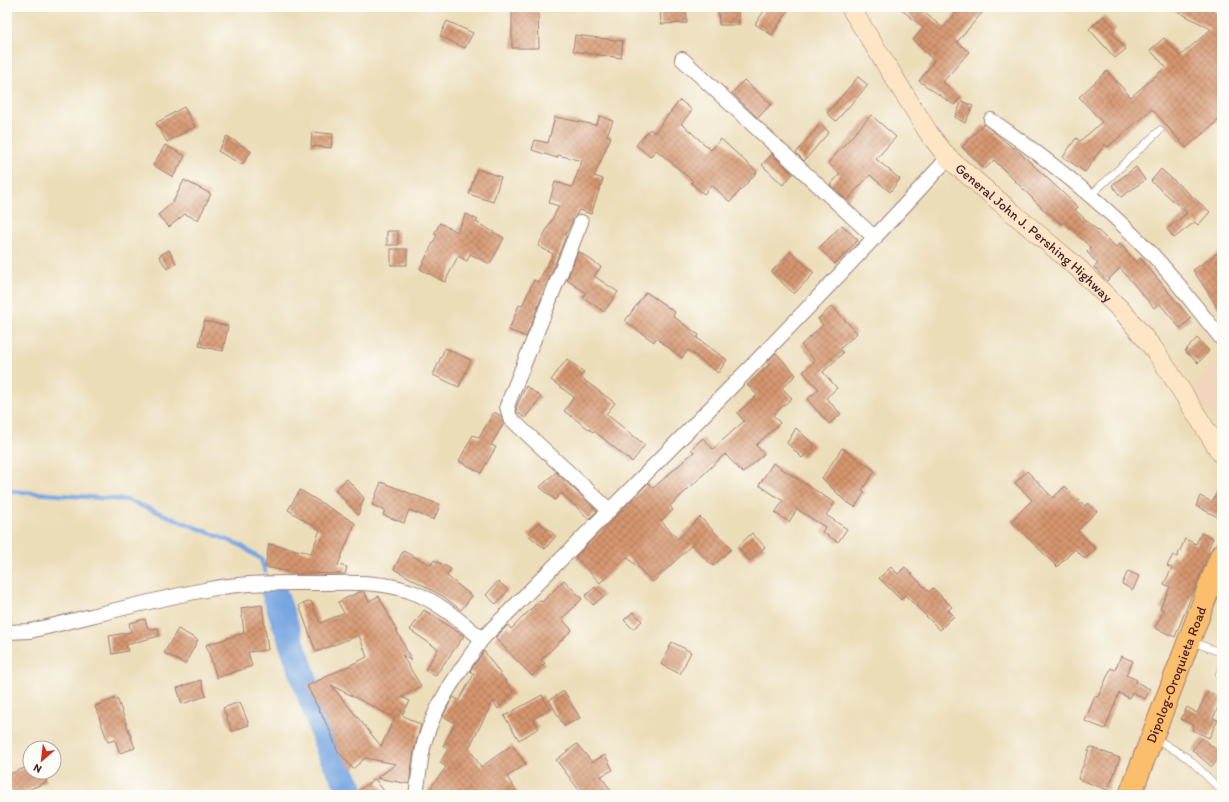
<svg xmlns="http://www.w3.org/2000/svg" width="1229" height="802" font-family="Itim,sans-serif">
  <defs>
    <pattern id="building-cross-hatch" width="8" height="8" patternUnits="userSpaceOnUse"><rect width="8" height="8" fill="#d5956e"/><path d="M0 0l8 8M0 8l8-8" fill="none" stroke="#af795b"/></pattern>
  </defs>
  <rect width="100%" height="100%" fill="#fdfcf7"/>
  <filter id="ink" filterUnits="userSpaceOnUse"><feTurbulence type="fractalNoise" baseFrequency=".025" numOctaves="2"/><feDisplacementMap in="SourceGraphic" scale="8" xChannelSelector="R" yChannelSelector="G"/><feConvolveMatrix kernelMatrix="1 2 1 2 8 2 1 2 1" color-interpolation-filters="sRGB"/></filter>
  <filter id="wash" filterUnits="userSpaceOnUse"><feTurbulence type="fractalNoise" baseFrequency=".012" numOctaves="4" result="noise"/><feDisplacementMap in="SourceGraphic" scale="16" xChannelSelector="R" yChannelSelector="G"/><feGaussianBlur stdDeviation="0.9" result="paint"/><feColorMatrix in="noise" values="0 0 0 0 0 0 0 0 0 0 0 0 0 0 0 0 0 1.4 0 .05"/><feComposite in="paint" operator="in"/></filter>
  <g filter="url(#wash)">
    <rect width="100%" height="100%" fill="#ecddb9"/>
    <polygon fill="#f1d5bd" points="1221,350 1222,351 1222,433 1193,389"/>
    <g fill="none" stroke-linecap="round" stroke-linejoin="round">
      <polyline stroke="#76a5e0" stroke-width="4.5" points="7,491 127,500 240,545 261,559 265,571"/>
      <polyline stroke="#76a5e0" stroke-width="26" points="273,589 330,753 354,795"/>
    </g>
    <g id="blocks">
      <g fill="url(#building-cross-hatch)" fill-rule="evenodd">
        <polygon points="686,7 687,23 661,24 660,8"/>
        <polygon points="718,7 738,7 739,25 719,25"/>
        <polygon points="767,7 782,7 788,11 772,35 755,24"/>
        <polygon points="899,7 929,7 924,12 943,28 961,7 987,7 957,42 969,52 943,82 961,97 954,105 919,81 934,61 913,40 923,28"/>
        <polygon points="1169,7 1204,7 1222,16 1222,117 1186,148 1152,109 1108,147 1105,144 1085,172 1063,157 1076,138 1080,141 1102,122 1079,97 1107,71 1131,97 1166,67 1150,50 1164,38 1180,56 1211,29"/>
        <polygon points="512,11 538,11 539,48 512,48"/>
        <polygon points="1104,16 1116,29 1112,33 1126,49 1115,58 1089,29"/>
        <polygon points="447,21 473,33 465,48 440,36"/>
        <polygon points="575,35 623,41 621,58 573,51"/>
        <polygon points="858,77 868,85 836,121 827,113"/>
        <polygon points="744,80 771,104 758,118 732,93"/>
        <polygon points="680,100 692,110 681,124 683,125 711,150 721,139 757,172 730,202 712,185 704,194 691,183 693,181 656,150 650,157 636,145 650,129 654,133"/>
        <polygon points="962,101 973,106 965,123 955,117"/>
        <polygon points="184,107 195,127 167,142 156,123"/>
        <polygon points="871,115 896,137 876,159 900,179 890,192 870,175 847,200 830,185 840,174 828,163"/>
        <polygon points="600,116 613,121 607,135 611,137 594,176 603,179 591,214 579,210 565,235 566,236 526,337 509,330 519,305 522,306 534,280 538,282 553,254 538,246 559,206 549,203 555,182 572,187 582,161 558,155 557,158 532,150 535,140 548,143 555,117 596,125"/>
        <polygon points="820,124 829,132 804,161 796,153"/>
        <polygon points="984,124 1013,148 1014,147 1078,207 1075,210 1116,247 1120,244 1136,262 1140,258 1191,319 1180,328 1159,303 1154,308 1120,268 1107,281 1094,267 1098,264 1087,252 1091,248 1064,222 1061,224 1049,213 1048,214 994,160 985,169 962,147"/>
        <polygon points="312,132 333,134 331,148 311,146"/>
        <polygon points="227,136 251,151 242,165 218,151"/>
        <polygon points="165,145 185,156 173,177 153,165"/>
        <polygon points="772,154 793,174 783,185 762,165"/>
        <polygon points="1136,167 1145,180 1121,197 1112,185"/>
        <polygon points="477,169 501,177 493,202 469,194"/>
        <polygon points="1161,169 1210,212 1198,225 1195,222 1174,238 1167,229 1187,213 1151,181"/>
        <polygon points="184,180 211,194 198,220 185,214 169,227 158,215 173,202"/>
        <polygon points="466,214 478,220 476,222 504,238 490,264 470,254 467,261 458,256 445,282 420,269 437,235 434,234 440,223 457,232"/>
        <polygon points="842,225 858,240 835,264 819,248"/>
        <rect x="387" y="231" width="11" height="14"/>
        <rect x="391" y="249" width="16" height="16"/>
        <polygon points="169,250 176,263 167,269 159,256"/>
        <polygon points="1222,250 1222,314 1193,270"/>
        <polygon points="578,251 601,267 594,276 618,292 604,312 583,297 586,293 567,280"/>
        <polygon points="791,251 814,273 794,294 771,272"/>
        <polygon points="646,292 675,312 673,316 699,335 697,338 727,360 718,373 688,350 682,358 656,338 654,342 625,321"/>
        <polygon points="832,306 857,333 840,349 843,353 823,372 837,388 826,398 841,414 829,424 807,399 819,389 803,372 815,361 801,345 823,325 818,319"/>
        <polygon points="204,321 228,326 223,351 199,346"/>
        <polygon points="1197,338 1209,351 1198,363 1185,351"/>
        <polygon points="445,348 471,360 459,387 433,375"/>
        <polygon points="776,353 796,375 782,388 792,398 773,415 780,423 756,445 764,454 743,473 725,454 670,506 673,510 661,521 678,539 700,517 731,549 713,566 692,545 653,582 627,557 600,583 575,557 648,483 653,488 694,452 691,449 703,438 713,449 744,421 737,413 757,395 747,385 769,365 767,362"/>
        <polygon points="567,359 584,372 580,377 615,403 606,414 645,445 632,462 594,431 593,432 564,411 574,397 551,380"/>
        <polygon points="526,386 541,397 525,418 517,412 516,407"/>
        <polygon points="494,412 501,416 504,423 491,445 496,447 481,473 459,461 473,435 479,438"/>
        <polygon points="796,428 815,446 802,458 787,443"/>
        <polygon points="842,448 875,471 862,490 865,492 855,507 845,501 822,478"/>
        <polygon points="773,463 835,503 826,515 847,529 838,542 822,532 825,527 797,509 789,522 775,513 783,501 759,485"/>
        <polygon points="1027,471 1053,498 1065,486 1085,506 1088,503 1097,511 1078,530 1096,549 1085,559 1075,549 1057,567 1011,521 1032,500 1015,483"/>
        <polygon points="556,472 597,511 589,519 561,493 555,500 540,487"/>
        <polygon points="347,479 364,498 358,515 335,490"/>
        <polygon points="1222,481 1222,519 1196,506 1200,496 1212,502"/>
        <polygon points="381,482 440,505 434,520 409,510 404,523 383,515 385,510 372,505"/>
        <polygon points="300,490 355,523 338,565 347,567 345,574 301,573 301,574 265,567 269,544 311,553 320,530 288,510"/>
        <polygon points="539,522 556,536 545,549 528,535"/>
        <polygon points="752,533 765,547 750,561 737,547"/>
        <polygon points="1201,533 1213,538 1208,550 1210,550 1175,637 1155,628 1164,610 1160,608 1170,587 1164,584 1172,568 1167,566 1173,555 1177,557 1185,539 1196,544"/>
        <polygon points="403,551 431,565 434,560 451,569 447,576 472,596 461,610 444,597 394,569"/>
        <polygon points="891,567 898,574 905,567 929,592 933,588 952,607 948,610 954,616 940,630 905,595 901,600 879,578"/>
        <polygon points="1128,571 1139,576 1133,590 1122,584"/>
        <polygon points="564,580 582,599 562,619 572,630 541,660 545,663 532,676 495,638 508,625 511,629 540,600 542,602"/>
        <polygon points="498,581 508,590 496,604 486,595"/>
        <polygon points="595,587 604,596 593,605 585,596"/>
        <path d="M359,592H364L369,601L379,596L412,661L402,655L421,686L402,697L410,701L402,715L421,725L415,745L409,784L377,778L396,764L365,758L353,769L337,750L331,733L307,686L367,657L359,635L316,652L299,605L311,601L320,623L344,613L338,602ZM331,685L395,718L381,746Z"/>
        <polygon points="262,605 268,650 248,652 252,666 217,678 206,645 244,633 241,608"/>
        <polygon points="424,610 464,636 435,676 425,670 438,649 410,630"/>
        <polygon points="633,612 642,621 633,629 624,620"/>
        <polygon points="145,619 148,629 158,628 159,636 126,645 128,651 112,654 109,636 131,632 129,623"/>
        <polygon points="178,629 198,640 185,664 164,653"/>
        <polygon points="672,642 691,652 680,674 661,664"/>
        <polygon points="484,651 514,693 498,709 493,701 469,748 481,767 512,745 526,764 507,777 519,795 425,795 446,767 440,763 448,749 443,746 455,723 443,716 453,697 459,700 474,674 470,671"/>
        <polygon points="1121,656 1133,661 1126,675 1137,680 1136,682 1150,689 1145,699 1132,692 1129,698 1119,693 1105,729 1085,721 1095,696 1098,697 1111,668 1115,670"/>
        <polygon points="201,680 206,696 182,704 177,688"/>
        <polygon points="564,691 580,718 564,726 549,700"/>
        <polygon points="1208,692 1222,699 1213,718 1218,720 1209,738 1192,730 1194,726 1181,719 1187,707 1197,713"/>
        <polygon points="542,695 550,709 533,719 539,728 519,740 504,716"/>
        <polygon points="117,698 135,748 120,753 115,740 108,742 95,706"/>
        <polygon points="240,702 249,725 232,731 223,708"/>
        <polygon points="1202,738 1222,754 1212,767 1192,750"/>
        <polygon points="577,744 592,762 605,755 613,770 601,776 614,795 583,795 556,760"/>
        <polygon points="1090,747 1120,758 1108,790 1078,779"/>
        <polygon points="30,766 30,772 43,772 47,782 23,792 25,795 7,795 7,775"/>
        <polygon points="375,779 387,795 352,795"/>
      </g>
    </g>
  </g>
  <g filter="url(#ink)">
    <use href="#blocks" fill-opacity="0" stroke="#9b7e72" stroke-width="1"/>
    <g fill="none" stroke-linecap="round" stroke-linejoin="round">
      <g stroke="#9b7e72" stroke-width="8">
        <g id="service">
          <polyline points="1091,195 1160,130"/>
          <polyline points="1191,641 1222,653"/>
          <polyline points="1222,667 1219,675 1222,680"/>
          <polyline points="1155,738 1189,759 1222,791"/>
        </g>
      </g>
      <g stroke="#9b7e72" stroke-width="16">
        <g id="minor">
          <polyline points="682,59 875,238"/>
          <path d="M991,120C1048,159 1102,202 1150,252C1176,279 1198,311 1222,339"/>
          <polyline points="581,222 507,406 510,418 609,510"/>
          <path d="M7,632L30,631C90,617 150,600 210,589C247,582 285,583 322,583C351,583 381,581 409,591C437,600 460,621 482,639"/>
          <path d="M416,795C419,777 420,758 425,740C436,702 460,671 482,639C639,480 798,323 948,158"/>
        </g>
      </g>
      <g stroke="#9b7e72" stroke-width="20">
        <g id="secondary">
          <path id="s1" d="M850,7L930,135L948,158L1078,268L1123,312L1153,348L1172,376L1222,455"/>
        </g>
      </g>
      <g stroke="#9b7e72" stroke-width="24">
        <g id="trunk">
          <path id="s2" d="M1130,795L1222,554"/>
        </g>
      </g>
      <use href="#service" stroke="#fff" stroke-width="7"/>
      <use href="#minor" stroke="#fff" stroke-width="14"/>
      <use href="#secondary" stroke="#fde5c5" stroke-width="19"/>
      <use href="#trunk" stroke="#fabe6d" stroke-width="22"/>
    </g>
  </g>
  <g text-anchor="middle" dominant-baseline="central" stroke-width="3" stroke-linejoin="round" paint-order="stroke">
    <g font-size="14" fill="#4a1f2b" stroke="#fdfcf7">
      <text stroke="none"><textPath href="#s1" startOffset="294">General John J. Pershing Highway</textPath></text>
      <text stroke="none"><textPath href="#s2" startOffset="129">Dipolog-Oroquieta Road</textPath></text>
    </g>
  </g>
  <rect width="1229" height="802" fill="none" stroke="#fdfcf7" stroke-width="24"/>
  <g transform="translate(42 760) rotate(208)"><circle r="19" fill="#fdfcf7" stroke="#b5a4a5"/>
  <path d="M0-3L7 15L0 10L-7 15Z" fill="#c8321e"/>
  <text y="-6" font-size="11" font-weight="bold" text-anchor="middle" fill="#4a1f2b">N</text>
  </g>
</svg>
